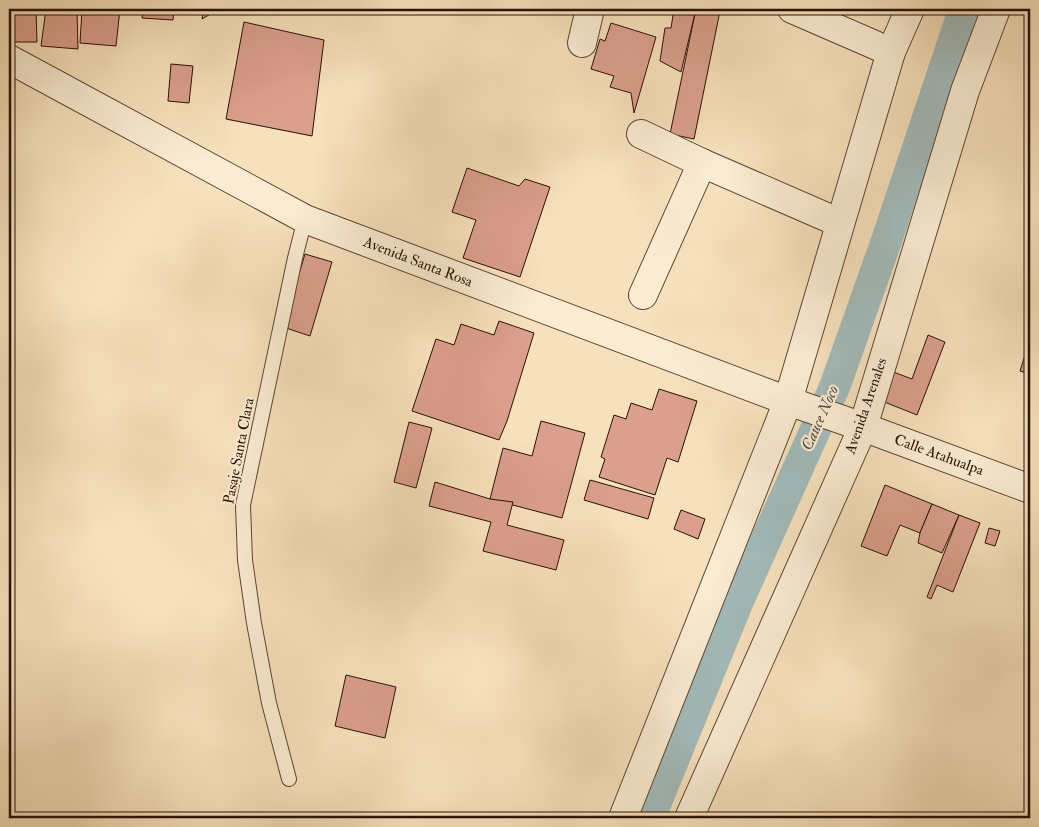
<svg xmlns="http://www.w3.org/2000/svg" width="1039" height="827" font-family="'IM FELL Double Pica',serif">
  <rect width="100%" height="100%" fill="#f7e1bc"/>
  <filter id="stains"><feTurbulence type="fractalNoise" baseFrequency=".004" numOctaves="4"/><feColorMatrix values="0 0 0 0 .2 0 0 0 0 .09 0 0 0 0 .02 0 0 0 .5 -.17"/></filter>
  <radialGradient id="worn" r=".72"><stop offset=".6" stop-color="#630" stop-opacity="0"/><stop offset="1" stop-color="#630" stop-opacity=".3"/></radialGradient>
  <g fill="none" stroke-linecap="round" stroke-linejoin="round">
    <polyline stroke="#a2bbbb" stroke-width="31" points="650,818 738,602 835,386 887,239 964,9"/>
  </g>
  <g fill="#db9f8d" stroke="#2a1102">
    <polygon points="9,9 36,9 37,42 9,42"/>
    <polygon points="46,9 77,9 78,49 41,46"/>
    <polygon points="82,9 120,9 116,46 80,43"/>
    <polygon points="143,9 174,9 173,20 142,18"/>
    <polygon points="204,9 219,9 202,19"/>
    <polygon points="674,9 696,9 681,72 660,61 665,28 671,28"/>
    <polygon points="696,9 710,9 720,11 694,139 670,134"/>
    <polygon points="244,22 324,40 312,136 226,119"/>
    <polygon points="611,23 656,37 634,113 631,93 610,87 614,76 591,69 600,39 605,41"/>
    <polygon points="171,64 193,66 189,103 168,101"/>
    <polygon points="467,168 519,186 525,179 550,187 520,277 463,258 476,220 452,212"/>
    <polygon points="305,254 332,262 310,336 283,327"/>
    <polygon points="499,321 534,333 507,421 499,440 412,411 436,339 454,345 461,324 494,335"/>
    <polygon points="928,335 945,342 917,415 872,397 883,368 912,379"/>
    <polygon points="1027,349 1030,350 1030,374 1020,371"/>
    <polygon points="659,389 697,401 678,462 667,458 655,495 599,477 605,459 601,457 614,415 626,419 631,403 652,410"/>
    <polygon points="541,421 585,433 562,518 490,499 503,448 532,456"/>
    <polygon points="409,422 432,428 416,488 394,482"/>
    <polygon points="590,480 654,498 648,519 584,500"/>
    <polygon points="435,482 490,499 513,502 507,525 564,540 556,570 483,551 491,522 429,506"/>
    <polygon points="885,485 932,504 920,533 900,525 887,556 861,546"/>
    <polygon points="932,504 959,515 942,553 918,543 920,533"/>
    <polygon points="681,510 705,519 698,539 674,529"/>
    <polygon points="959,515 980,523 953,592 937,585 931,599 927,597"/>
    <polygon points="989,528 1000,531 995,546 985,543"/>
    <polygon points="346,675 396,687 385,738 335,726"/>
  </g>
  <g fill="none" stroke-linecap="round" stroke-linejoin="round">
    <g stroke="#5d4530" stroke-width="16">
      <polyline id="service" points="289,779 269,703 254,623 245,560 243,505 295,258 305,219"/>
    </g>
    <g stroke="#5d4530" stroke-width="30">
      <g id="minor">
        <polyline points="792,9 891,52"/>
        <polyline points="582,43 590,9"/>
        <polyline points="641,134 702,163 840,223"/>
        <polyline points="643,295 702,163"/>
        <polyline points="623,818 788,401 891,52 910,9"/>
        <polyline points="689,818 863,427 965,91 996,9"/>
      </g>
    </g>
    <g stroke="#5d4530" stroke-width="30">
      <polyline id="tertiary" points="9,59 305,219 788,401 863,427 1030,489"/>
    </g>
    <use href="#service" stroke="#faecd3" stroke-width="14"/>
    <use href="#minor" stroke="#faecd3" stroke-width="28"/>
    <use href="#tertiary" stroke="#faecd3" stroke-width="28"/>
  </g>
  <g text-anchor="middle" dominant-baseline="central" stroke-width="4.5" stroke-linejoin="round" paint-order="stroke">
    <g font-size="15" fill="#2a1102" stroke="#faecd3">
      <text transform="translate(418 262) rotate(21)">Avenida Santa Rosa</text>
      <text transform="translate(866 406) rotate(-71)">Avenida Arenales</text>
      <text transform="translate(239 451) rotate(-79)">Pasaje Santa Clara</text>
      <text transform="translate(939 455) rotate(20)">Calle Atahualpa</text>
    </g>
    <g font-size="16" font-style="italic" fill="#544c43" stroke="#faecd3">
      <text transform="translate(820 418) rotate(-66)">Cauce Noco</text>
    </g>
  </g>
  <rect width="1039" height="827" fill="none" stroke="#f7e1bc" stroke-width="30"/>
  <rect x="10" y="10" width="1019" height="807" fill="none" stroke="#2a1102" stroke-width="2.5"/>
  <rect x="15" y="15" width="1009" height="797" fill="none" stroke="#2a1102"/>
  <rect width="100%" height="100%" filter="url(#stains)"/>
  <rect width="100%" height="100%" fill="url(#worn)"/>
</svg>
